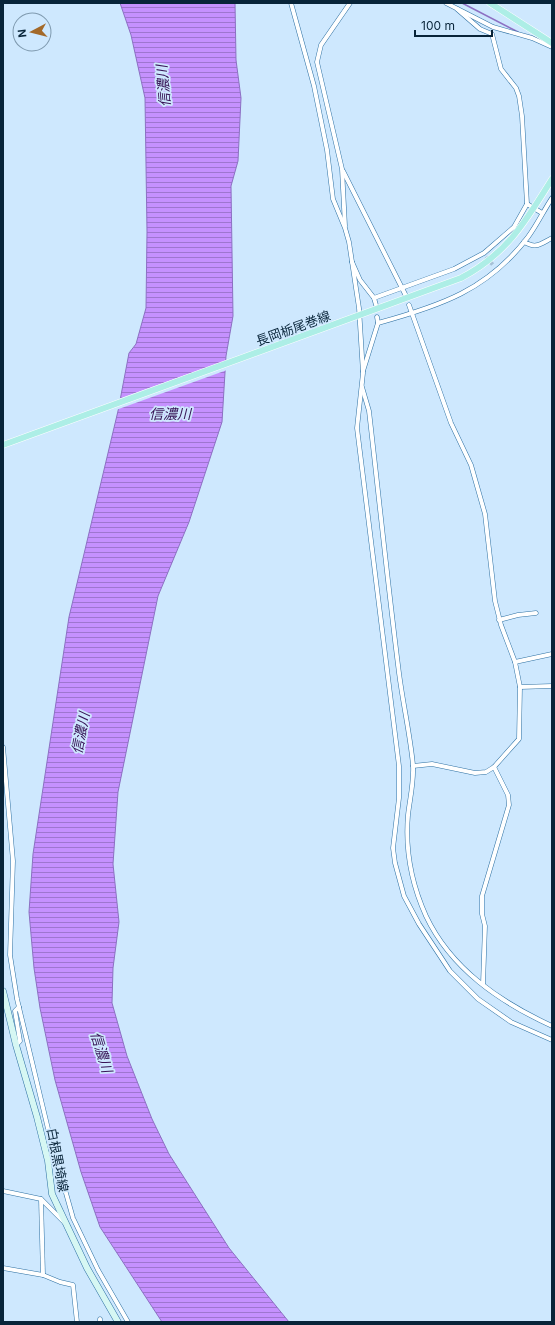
<svg xmlns="http://www.w3.org/2000/svg" width="555" height="1325" font-family="Inter,'Noto Sans JP',sans-serif">
  <defs>
    <pattern id="water-rules" width="6" height="5" patternUnits="userSpaceOnUse"><rect width="6" height="5" fill="#c591fe"/><path d="M0 2.5h6" fill="none" stroke="#9e76cf"/></pattern>
  </defs>
  <rect width="100%" height="100%" fill="#cee8fe"/>
  <polygon fill="url(#water-rules)" stroke="#8c70c3" points="120,3 235,3 236,60 241,98 238,161 231,186 233,316 226,356 222,422 189,522 158,596 118,792 113,864 119,922 113,968 112,1003 127,1056 152,1119 169,1154 229,1248 289,1322 162,1322 100,1227 81,1172 55,1080 40,1008 34,968 29,912 33,854 69,617 118,411 129,353 136,344 146,308 147,232 145,98 131,35"/>
  <polygon fill="#cee8fe" points="228,360 227,370 116,410 118,399"/>
  <g fill="none" stroke-linecap="round" stroke-linejoin="round">
    <polyline stroke="#8c70c3" stroke-width="1.5" points="462,3 518,32"/>
    <polyline stroke="#a6c1d7" stroke-width="4" stroke-dasharray="4 2" stroke-linecap="butt" points="486,257 494,266"/>
    <g stroke="#2e71a3" stroke-width="5">
      <g id="minor">
        <polyline points="291,3 314,86 327,150 333,199 345,228 349,242 359,308 363,373 357,428 399,766 399,798 393,848 395,863 404,896 419,924 450,971 478,999 511,1022 552,1040"/>
        <polyline points="446,3 493,27 532,38 552,47"/>
        <polyline points="343,171 405,294"/>
        <polyline points="527,204 542,213"/>
        <polyline points="345,226 342,169 317,62 321,45 350,3"/>
        <path d="M524,242C537,249 540,244 552,238"/>
        <polyline points="352,262 360,280 374,298 376,305"/>
        <polyline points="374,298 454,269 484,253 514,227 527,204 522,116 519,96 516,88 501,69 492,34 480,29 457,9"/>
        <polyline points="409,305 451,423 471,465 485,514 495,601 501,625 515,662 520,687 519,739 494,767 486,772 475,773 432,764 413,766"/>
        <path d="M378,323C440,306 488,290 528,237C537,225 544,210 552,198"/>
        <polyline points="363,371 378,323 377,317"/>
        <path d="M362,387L369,411C379,498 388,586 399,673C403,704 410,734 413,765C414,782 410,798 408,815C405,849 412,885 426,916C451,969 500,1002 552,1026"/>
        <polyline points="499,620 518,615 536,613"/>
        <polyline points="515,662 552,654"/>
        <polyline points="520,687 552,686"/>
        <polyline points="3,747 13,861 10,955 17,999 49,1133 73,1218 98,1270 128,1322"/>
        <polyline points="483,984 485,926 482,914 482,896 509,805 508,795 494,767"/>
        <polyline points="16,1045 20,1041 15,1011 19,1007"/>
        <polyline points="3,1191 41,1199 64,1222"/>
        <polyline points="41,1199 43,1275"/>
        <polyline points="3,1268 43,1275 60,1282 73,1285 77,1322"/>
        <polyline points="100,1319 100,1322"/>
      </g>
    </g>
    <g stroke="#2e71a3" stroke-width="7">
      <polyline id="secondary" points="3,991 16,1045 37,1117 48,1161 52,1194 87,1268 118,1322"/>
    </g>
    <g stroke="#fff" stroke-width="7">
      <g id="primary">
        <polyline points="490,3 552,43"/>
        <path d="M3,445L461,278C507,254 526,221 552,179"/>
      </g>
    </g>
    <use href="#minor" stroke="#fff" stroke-width="4"/>
    <use href="#secondary" stroke="#d6f7f3" stroke-width="6"/>
    <use href="#primary" stroke="#adeee6" stroke-width="6"/>
  </g>
  <g text-anchor="middle" dominant-baseline="central" stroke-width="3.5" stroke-linejoin="round" paint-order="stroke">
    <g font-size="13" fill="#082439" stroke="#cee8fe">
      <text transform="translate(293 328) rotate(-20)">長岡栃尾巻線</text>
      <text transform="translate(58 1160) rotate(79)">白根黒埼線</text>
    </g>
    <g font-size="14" font-style="italic" fill="#371355" stroke="#cee8fe">
      <text transform="translate(163 86) rotate(-95)">信濃川</text>
      <text x="170" y="413">信濃川</text>
      <text transform="translate(80 733) rotate(-79)">信濃川</text>
      <text transform="translate(102 1052) rotate(73)">信濃川</text>
    </g>
  </g>
  <rect width="555" height="1325" fill="none" stroke="#082439" stroke-width="8"/>
  <g transform="translate(32 32) rotate(263)"><circle r="19" fill="#cee8fe" stroke="#7f9aaf"/>
  <path d="M0-3L7 15L0 10L-7 15Z" fill="#a36929"/>
  <text y="-6" font-size="11" font-weight="bold" text-anchor="middle" fill="#082439">N</text>
  </g>
  <path d="M415 30v6h77v-6" fill="none" stroke="#082439" stroke-width="2"/>
  <text x="421" y="30" font-size="12" fill="#082439" stroke="#cee8fe" stroke-width="3" paint-order="stroke">100 m</text>
</svg>
